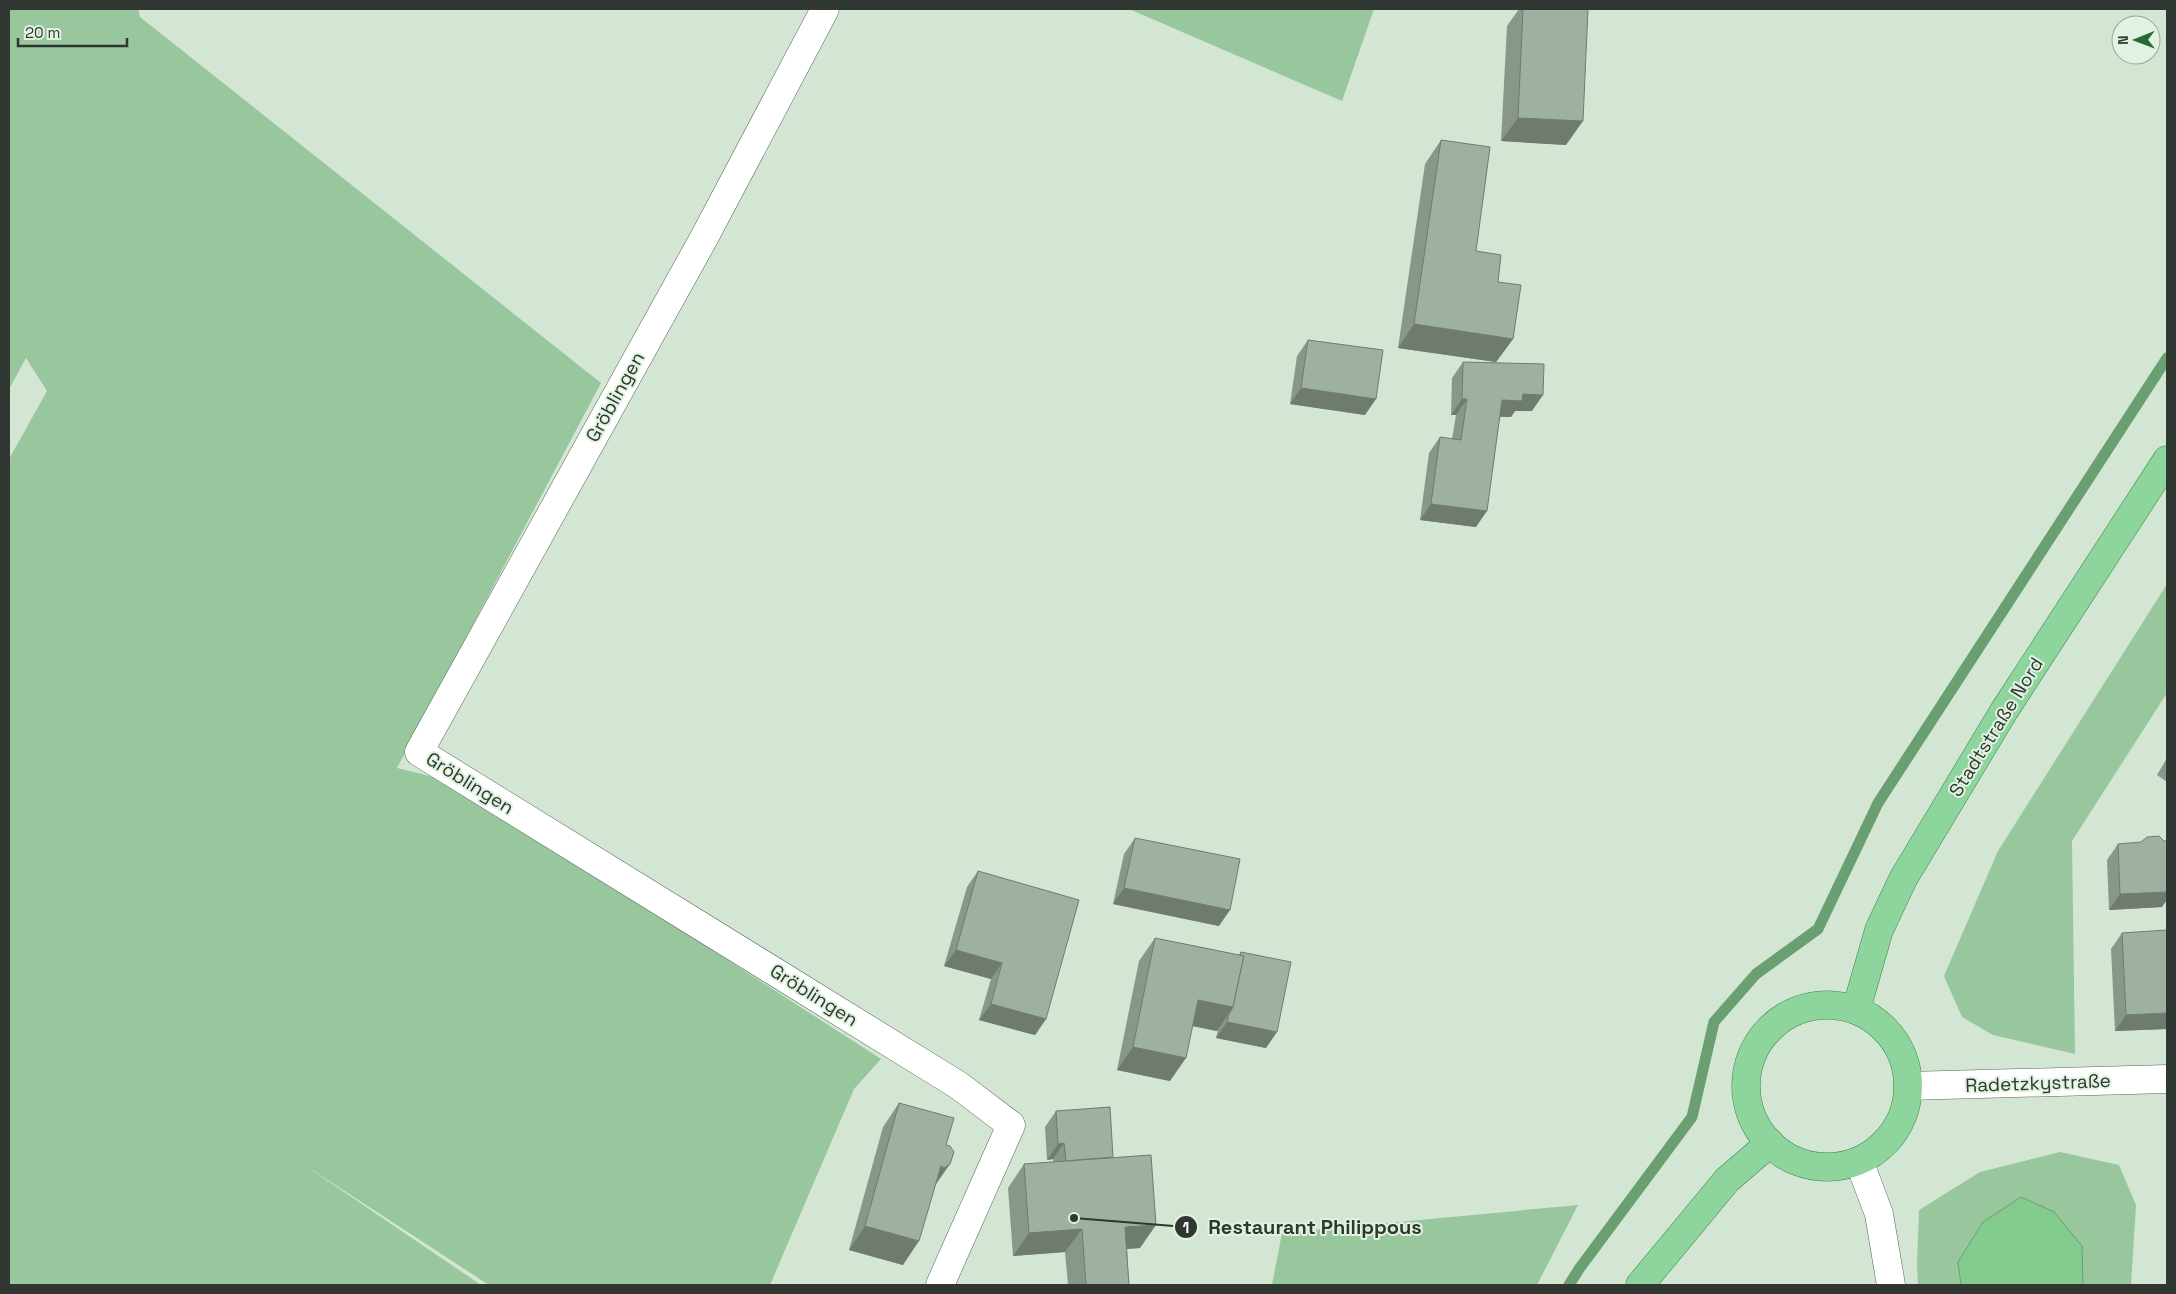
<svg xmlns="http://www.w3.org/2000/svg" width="2176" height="1294" font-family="'Space Grotesk',sans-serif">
  <rect width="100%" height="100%" fill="#d3e6d4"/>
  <g fill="#98c69d">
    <polygon points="9,9 138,9 140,17 601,383 397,768 450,781 881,1059 854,1089 770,1285 489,1285 300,1162 481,1285 9,1285 9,459 47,391 26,358 9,389"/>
    <polygon points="1129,9 1374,9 1342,101"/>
    <polygon points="2167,584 2167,693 2072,841 2075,1054 1993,1035 1962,1017 1944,976 1998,851"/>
    <polygon points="2060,1152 2119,1165 2136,1205 2131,1285 2083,1285 2082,1246 1958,1262 1961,1285 1918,1285 1917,1265 1919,1210 1980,1172"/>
    <polygon points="1578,1205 1537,1285 1272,1285 1282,1233"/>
  </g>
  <polygon fill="#83cc8d" stroke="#6a9f71" points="2021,1197 2054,1212 2082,1246 2083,1285 1961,1285 1958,1262 1983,1222"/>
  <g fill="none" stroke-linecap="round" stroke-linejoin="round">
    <polyline stroke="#6a9f71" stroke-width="11" points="1569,1285 1579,1269 1692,1117 1714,1022 1756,974 1818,929 1878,803 2167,358"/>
    <g stroke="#566657" stroke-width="29">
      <g id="minor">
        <polyline points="825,9 705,236 419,752 958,1085 1011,1125 940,1285"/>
        <polyline points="1908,1086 2167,1079"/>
        <polyline points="1859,1161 1879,1214 1891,1285"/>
      </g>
    </g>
    <g stroke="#3b8a4c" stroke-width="29">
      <g id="major">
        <circle cx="1827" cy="1086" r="81"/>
        <polyline points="1856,1010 1879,930 1903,879 2004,711 2167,460"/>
        <polyline points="1640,1285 1727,1180 1770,1143"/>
      </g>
    </g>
    <use href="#minor" stroke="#fff" stroke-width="28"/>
    <use href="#major" stroke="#8dd49d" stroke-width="28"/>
  </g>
  <g fill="#889789">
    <polygon points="1519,9 1588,9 1566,145 1501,141 1507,26"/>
    <polygon points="1441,140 1476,251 1498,282 1513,339 1496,362 1398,348 1425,164"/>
    <polygon points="1308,340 1365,415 1290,404 1297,356"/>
    <polygon points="1463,362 1532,411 1515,411 1511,417 1500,417 1476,527 1420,520 1429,453 1440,437 1452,439 1456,415 1451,415 1452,378"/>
    <polygon points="2167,758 2167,782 2157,775"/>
    <polygon points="1135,838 1219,926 1113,904 1124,854"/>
    <polygon points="2164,841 2162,907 2109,910 2107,860 2118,844"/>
    <polygon points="978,871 1046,1019 1035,1035 979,1020 991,979 944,966 967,887"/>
    <polygon points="2122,933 2167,1029 2115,1031 2111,949"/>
    <polygon points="1155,938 1239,955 1241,952 1266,1048 1216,1038 1218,1030 1217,1031 1193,1026 1170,1081 1117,1070 1139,961"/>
    <polygon points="899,1103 935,1185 903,1265 849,1250 883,1127"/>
    <polygon points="1056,1111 1113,1157 1140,1248 1127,1249 1129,1285 1068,1285 1065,1252 1013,1256 1008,1188 1024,1164 1053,1162 1053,1159 1047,1160 1045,1127"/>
  </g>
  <g fill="#6f7b6f">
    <polygon points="1518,118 1583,121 1566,145 1501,141"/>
    <polygon points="1414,324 1513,339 1496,362 1398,348"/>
    <polygon points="1301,388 1376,399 1365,415 1290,404"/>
    <polygon points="1523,394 1543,395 1532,411 1515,411 1511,417 1491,416 1502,400"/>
    <polygon points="1462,399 1467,399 1456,415 1451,415"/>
    <polygon points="1431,504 1487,511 1476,527 1420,520"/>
    <polygon points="1124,888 1230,910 1219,926 1113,904"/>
    <polygon points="2167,892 2167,900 2162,907 2109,910 2120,894"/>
    <polygon points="956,950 1002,963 991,979 944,966"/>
    <polygon points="1198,1000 1233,1007 1217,1031 1182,1024"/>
    <polygon points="991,1004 1046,1019 1035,1035 979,1020"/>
    <polygon points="2167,1013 2167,1029 2115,1031 2126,1015"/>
    <polygon points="1227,1022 1277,1032 1266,1048 1216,1038"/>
    <polygon points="1133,1047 1186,1058 1170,1081 1117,1070"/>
    <polygon points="1064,1143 1053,1159 1047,1160 1058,1144"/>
    <polygon points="950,1164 934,1187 941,1166"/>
    <polygon points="1156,1225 1140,1248 1109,1250 1125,1227"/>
    <polygon points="865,1226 919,1241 903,1265 849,1250"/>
    <polygon points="1082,1229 1065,1252 1013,1256 1029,1233"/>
  </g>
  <g fill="#9eb09f" stroke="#6f7b6f">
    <polygon points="1523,9 1588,9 1583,121 1518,118"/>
    <polygon points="1441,140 1490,147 1476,251 1501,255 1498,282 1521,285 1513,339 1414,324"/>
    <polygon points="1308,340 1383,350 1376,399 1301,388"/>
    <polygon points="1463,362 1544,364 1543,395 1523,394 1522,401 1502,400 1487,511 1431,504 1440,437 1461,440 1467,399 1462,399"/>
    <polygon points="2159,836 2164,841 2167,841 2167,892 2120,894 2118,844 2141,842 2147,837"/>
    <polygon points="1135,838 1240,859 1230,910 1124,888"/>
    <polygon points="978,871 1079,900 1046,1019 991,1004 1002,963 956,950"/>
    <polygon points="2167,930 2167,1013 2126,1015 2122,933"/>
    <polygon points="1155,938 1244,956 1233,1007 1198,1000 1186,1058 1133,1047"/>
    <polygon points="1241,952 1291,962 1277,1032 1227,1022 1229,1014 1233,1007 1244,956 1240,955"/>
    <polygon points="899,1103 954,1118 946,1145 950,1146 954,1152 950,1164 944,1168 941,1166 919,1241 865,1226"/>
    <polygon points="1110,1107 1113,1157 1066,1161 1064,1143 1058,1144 1056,1111"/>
    <polygon points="1151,1155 1156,1225 1125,1227 1129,1285 1086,1285 1082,1229 1029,1233 1024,1164"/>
  </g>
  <g text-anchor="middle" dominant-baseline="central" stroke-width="4" stroke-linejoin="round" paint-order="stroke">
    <g font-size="19" fill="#303730" stroke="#e0f3e1">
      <text transform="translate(615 397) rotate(-61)">Gröblingen</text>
      <text transform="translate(1996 727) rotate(-58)">Stadtstraße Nord</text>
      <text transform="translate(470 783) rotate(32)">Gröblingen</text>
      <text transform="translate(814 995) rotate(32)">Gröblingen</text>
      <text transform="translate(2038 1083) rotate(-2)">Radetzkystraße</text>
    </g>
  </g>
  <path fill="none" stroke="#303730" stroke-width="2" d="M1074 1218L1186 1227"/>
  <g fill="#303730" stroke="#e0f3e1" stroke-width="2">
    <circle cx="1074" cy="1218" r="5"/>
    <circle cx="1186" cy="1227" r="12"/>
  </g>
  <g font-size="15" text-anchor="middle" font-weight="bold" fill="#fff">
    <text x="1186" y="1233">1</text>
  </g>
  <g font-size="20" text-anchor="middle" font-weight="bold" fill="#303730" stroke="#e0f3e1" stroke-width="4" stroke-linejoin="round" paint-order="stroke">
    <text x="1315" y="1234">Restaurant Philippous</text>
  </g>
  <rect width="2176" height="1294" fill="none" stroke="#303730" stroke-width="20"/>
  <g transform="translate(2136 40) rotate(269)"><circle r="24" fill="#e0f3e1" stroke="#9aa89a"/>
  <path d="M0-4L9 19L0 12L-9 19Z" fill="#266934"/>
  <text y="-8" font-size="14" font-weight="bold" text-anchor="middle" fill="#303730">N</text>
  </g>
  <path d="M18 38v8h109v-8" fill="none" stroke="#303730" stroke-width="2.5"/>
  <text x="25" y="38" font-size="15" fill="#303730" stroke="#e0f3e1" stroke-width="4" paint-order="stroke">20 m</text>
</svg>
